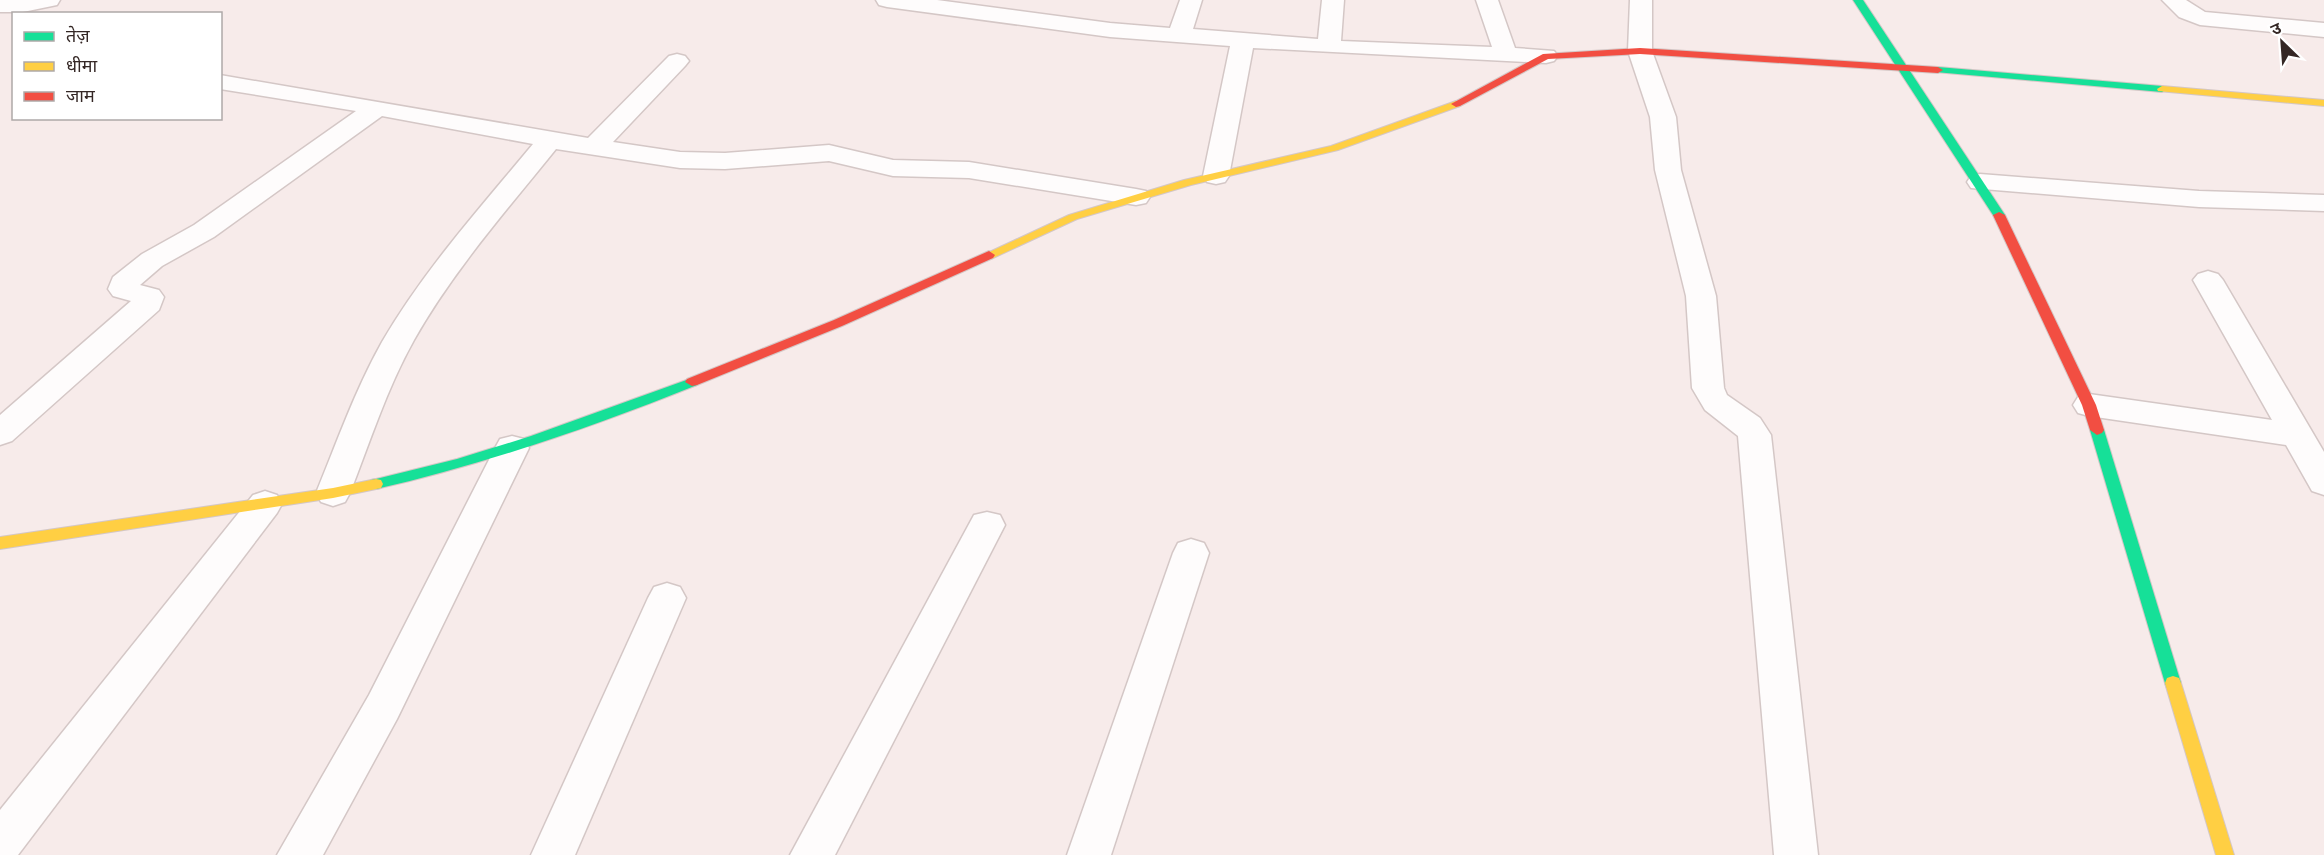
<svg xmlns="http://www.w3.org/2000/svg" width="2324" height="855" font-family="Montserrat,'Noto Sans Devanagari',sans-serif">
  <rect width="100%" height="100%" fill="#f7ebea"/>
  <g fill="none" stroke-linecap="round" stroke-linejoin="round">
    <g stroke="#d4c7c6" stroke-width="3">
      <g id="street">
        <polygon points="0,0 60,0 57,5 23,12 0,12"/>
        <polygon points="876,0 937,0 1110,23 1170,28 1180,0 1202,0 1193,29 1318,39 1322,0 1344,0 1341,41 1492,47 1476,0 1498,0 1515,48 1554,51 1558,56 1554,61 1546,63 1253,48 1229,176 1225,182 1216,184 1207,182 1203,176 1230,46 1110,37 887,7 879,5"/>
        <polygon points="1630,0 1652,0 1652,51 1676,117 1681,170 1716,296 1724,388 1727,395 1760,418 1771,435 1818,855 1774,855 1738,436 1705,410 1692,388 1686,296 1655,170 1650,117 1628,51"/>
        <polygon points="2162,0 2186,0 2205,12 2324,23 2324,37 2200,25 2179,17"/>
        <path d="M677,54L685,56L689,61L685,66L613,142L680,152L725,153L829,145L893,160L969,162L1136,189L1146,191L1150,197L1146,203L1136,205L969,178L893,176L829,161L725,169L680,168L556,149C506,211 453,271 414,340C387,388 370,442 350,493L345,502L333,506L321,502L316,493C337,442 355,390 382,342C424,270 480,208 533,144L382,116L214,237L162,266L140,285L159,290L164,297L159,310L12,441L0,445V415L131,301L113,296L108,289L113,277L142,254L194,225L356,111L220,89V75L588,138L669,56Z"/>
        <polygon points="1980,174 2199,191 2324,195 2324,211 2199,207 1971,188 1967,182 1971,176"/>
        <polygon points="2208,271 2218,274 2223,280 2324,452 2324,495 2312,491 2286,445 2089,416 2078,413 2073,405 2078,397 2089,394 2272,420 2193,280 2198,274"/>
        <polygon points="512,436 524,439 529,448 397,719 323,855 277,855 369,695 495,448 500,439"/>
        <polygon points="265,491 277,495 282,504 277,513 18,855 0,855 0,810 253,495"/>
        <polygon points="987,512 1000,515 1005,525 835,855 790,855 974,515"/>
        <polygon points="1191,539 1204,543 1209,553 1111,855 1067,855 1173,553 1178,543"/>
        <polygon points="667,583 680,587 686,598 575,855 531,855 648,598 654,587"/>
      </g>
    </g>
    <g stroke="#d4c7c6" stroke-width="2">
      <g id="fast">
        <polygon points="1853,0 1863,0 2005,215 2003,217 1995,217 1993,215"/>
        <polygon points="1938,67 2162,86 2167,89 2162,92 1935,72 1933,70"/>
        <path d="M692,378L697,379L699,382L697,385C592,427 486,464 376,489L371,488L369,484L371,480L376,479L457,459L531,436Z"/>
        <polygon points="2097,425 2104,430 2181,683 2179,688 2173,690 2167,688 2165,683 2090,430"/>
      </g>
    </g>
    <g stroke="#d4c7c6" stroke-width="2">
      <g id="slow">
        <polygon points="2162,86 2324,100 2324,106 2158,91 2157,89"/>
        <polygon points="1456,101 1461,104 1460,106 1338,150 1191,185 1077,219 993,258 989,259 983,255 1069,215 1184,180 1331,146"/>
        <polygon points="376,479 381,480 383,484 381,488 333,498 0,549 0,537 333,488"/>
        <polygon points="2173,676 2179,678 2181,683 2234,855 2216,855 2165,683 2167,678"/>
      </g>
    </g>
    <g stroke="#d4c7c6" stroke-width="2">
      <g id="jam">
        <polygon points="1640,48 1938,67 1943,70 1938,73 1640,54 1548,59 1460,106 1456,107 1451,104 1543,54"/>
        <polygon points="1999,212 2005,215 2096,405 2104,430 2102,433 2097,435 2090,430 2082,405 1993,215"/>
        <polygon points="989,251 995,255 993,258 842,326 697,385 692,386 685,382 687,379 834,320"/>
      </g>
    </g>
    <use href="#street" fill="#fefcfc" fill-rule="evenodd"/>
    <use href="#fast" fill="#16e098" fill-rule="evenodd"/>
    <use href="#slow" fill="#ffcf43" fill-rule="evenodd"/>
    <use href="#jam" fill="#f24e42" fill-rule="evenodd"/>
  </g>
  <rect x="12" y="12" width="210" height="108" fill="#ffffff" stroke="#aea9a8" stroke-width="1.5"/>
  <rect x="24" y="32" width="30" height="9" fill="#16e098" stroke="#aea9a8" stroke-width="1.5"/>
  <text x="66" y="42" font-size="18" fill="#342725">तेज़</text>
  <rect x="24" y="62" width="30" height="9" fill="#ffcf43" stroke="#aea9a8" stroke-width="1.5"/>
  <text x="66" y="72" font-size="18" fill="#342725">धीमा</text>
  <rect x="24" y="92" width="30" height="9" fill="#f24e42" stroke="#aea9a8" stroke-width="1.5"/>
  <text x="66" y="102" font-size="18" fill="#342725">जाम</text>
  <g transform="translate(2282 42) rotate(335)" stroke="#ffffff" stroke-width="4.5" paint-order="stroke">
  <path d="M0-4.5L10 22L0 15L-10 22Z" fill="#342725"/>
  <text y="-9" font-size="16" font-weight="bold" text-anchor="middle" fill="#342725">उ</text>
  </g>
</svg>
